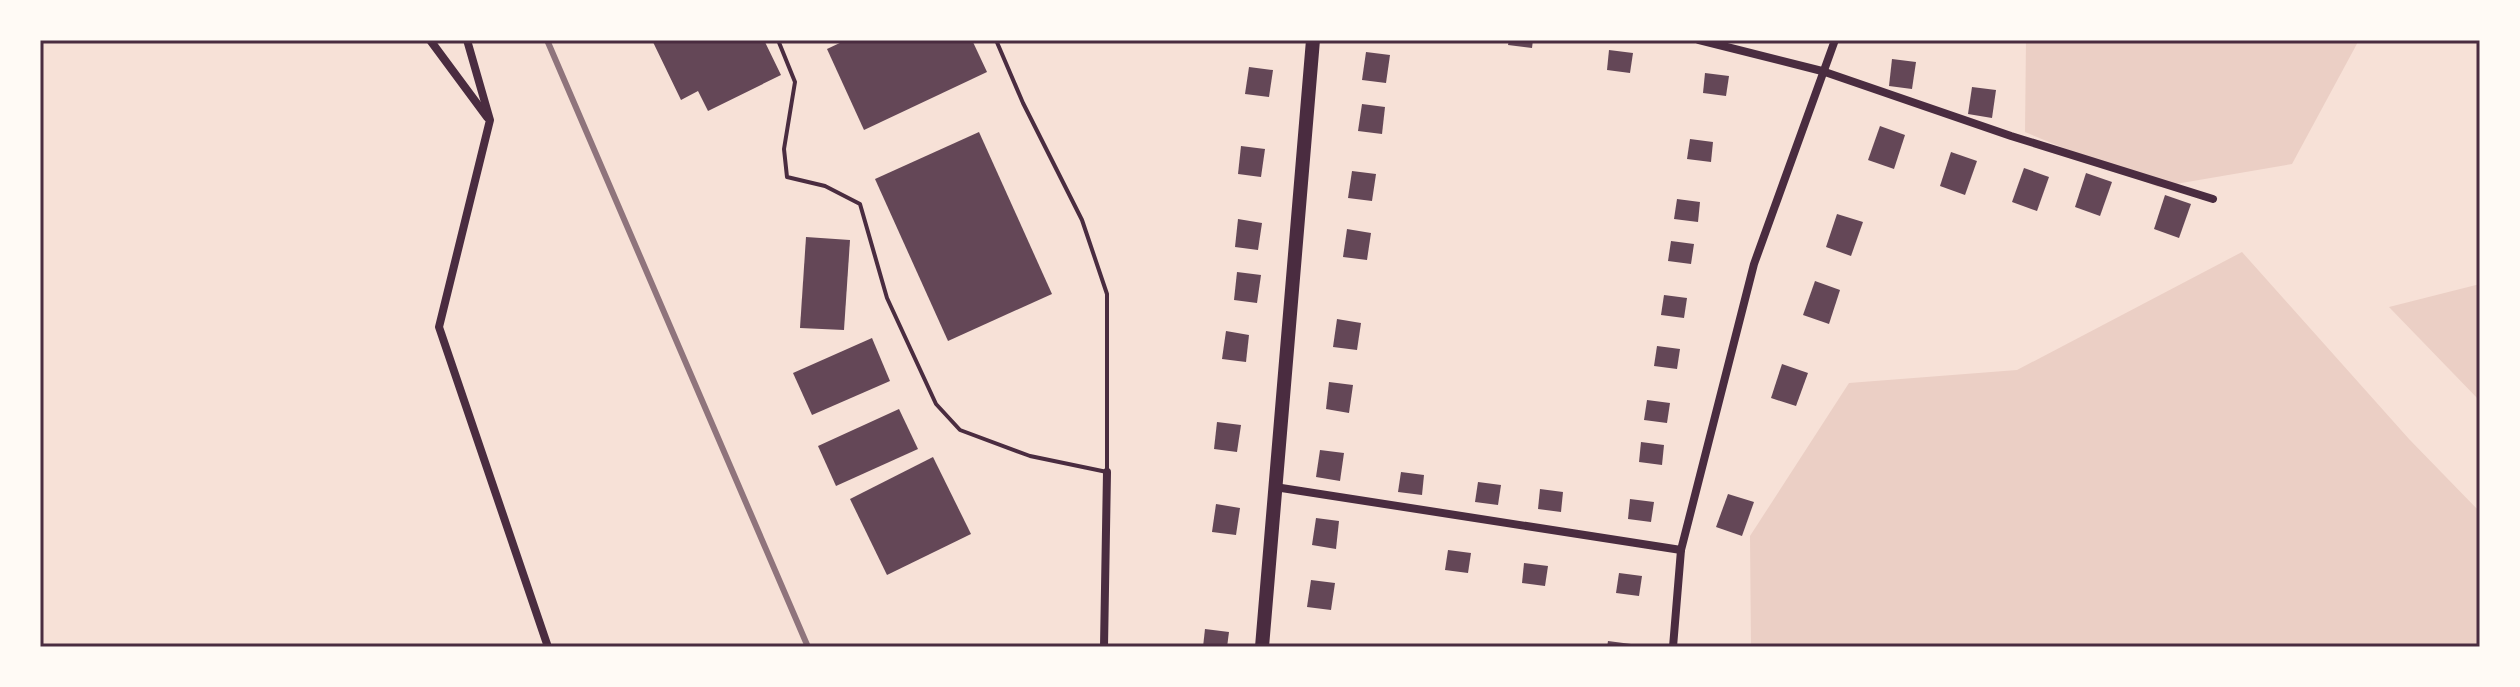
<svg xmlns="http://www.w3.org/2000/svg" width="2520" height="687" font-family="Lora,serif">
  <rect width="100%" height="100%" fill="#f7e1d7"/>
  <g fill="#ebcfc5">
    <polygon points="2026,40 2359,40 2292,164 2158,187 2025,132"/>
    <polygon points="2242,252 2409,439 2480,512 2480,647 1751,647 1750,536 1849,383 2017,370"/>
    <polygon points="2480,284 2480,401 2389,307"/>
  </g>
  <g fill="#644757">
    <polygon points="652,40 764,40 781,75 708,111 698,91 681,100"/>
    <polygon points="846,40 972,40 987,72 864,130 827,49"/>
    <polygon points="1509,40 1533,40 1532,48 1508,45"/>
    <polygon points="1609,50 1633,53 1630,73 1607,70"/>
    <polygon points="1366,52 1390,55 1386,83 1362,80"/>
    <polygon points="1892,59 1916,62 1912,89 1889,86"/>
    <polygon points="1249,67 1273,70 1269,97 1245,94"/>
    <polygon points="1705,73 1729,76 1726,96 1703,93"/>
    <polygon points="1972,87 1996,90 1992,118 1968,114"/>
    <polygon points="1362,104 1385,107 1382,134 1358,131"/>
    <polygon points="1880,126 1905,135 1894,169 1868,160"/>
    <polygon points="979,132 1052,294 948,341 875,179"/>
    <polygon points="1690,139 1713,142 1711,162 1687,159"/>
    <polygon points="1241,146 1265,149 1261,177 1238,174"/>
    <polygon points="1951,152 1977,161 1965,195 1940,186"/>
    <polygon points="2024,168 2049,177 2037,211 2012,202"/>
    <polygon points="1352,171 1376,174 1372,201 1348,198"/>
    <polygon points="2086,173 2112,182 2100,216 2075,207"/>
    <polygon points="2165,195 2191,204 2179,238 2154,229"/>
    <polygon points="1677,199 1700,202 1698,222 1674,219"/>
    <polygon points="1837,214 1863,222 1851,256 1826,247"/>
    <polygon points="1238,219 1262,223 1258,250 1235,247"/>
    <polygon points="1347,229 1371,233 1367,260 1343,257"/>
    <polygon points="806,237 850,240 844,330 800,328"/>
    <polygon points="1671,241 1694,244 1691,264 1668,261"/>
    <polygon points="1237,272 1261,275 1257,303 1234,300"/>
    <polygon points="1815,281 1840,290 1829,324 1803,315"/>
    <polygon points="1664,295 1687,298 1684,318 1661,315"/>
    <polygon points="1337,319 1361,323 1357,350 1333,347"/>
    <polygon points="1226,331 1249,335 1246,362 1222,359"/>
    <polygon points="872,338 890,381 812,415 793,373"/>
    <polygon points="1657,346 1680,349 1677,369 1654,366"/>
    <polygon points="1782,364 1808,373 1796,406 1771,398"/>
    <polygon points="1329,382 1353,385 1349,413 1326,409"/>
    <polygon points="1647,400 1670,403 1667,423 1644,420"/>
    <polygon points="899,409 918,449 836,486 818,446"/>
    <polygon points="1217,422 1241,425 1237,452 1214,449"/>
    <polygon points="1641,442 1664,445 1662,465 1639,462"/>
    <polygon points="1320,450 1344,453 1340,481 1316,477"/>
    <polygon points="933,457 971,534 887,575 850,499"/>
    <polygon points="1401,472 1424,475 1422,495 1398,492"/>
    <polygon points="1478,482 1501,485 1498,505 1475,502"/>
    <polygon points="1540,489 1563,492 1561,512 1538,509"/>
    <polygon points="1728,494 1754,502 1742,536 1716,527"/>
    <polygon points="1630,499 1654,502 1651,522 1628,519"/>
    <polygon points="1216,504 1240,508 1236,535 1212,532"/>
    <polygon points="1316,518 1339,521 1336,549 1312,545"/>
    <polygon points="1448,550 1471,553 1468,573 1445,570"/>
    <polygon points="1524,563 1548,566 1545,586 1522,583"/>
    <polygon points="1619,573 1642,576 1639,596 1616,593"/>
    <polygon points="1311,580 1335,583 1331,610 1307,607"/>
    <polygon points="1205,629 1229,632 1227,647 1203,647"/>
    <polygon points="1608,641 1631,644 1631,647 1607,647"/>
  </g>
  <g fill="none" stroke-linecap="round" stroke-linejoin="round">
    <polyline stroke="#4a2c40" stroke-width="4" points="778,40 795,82 784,149 787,177 825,186 860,204 887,298 936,404 960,430 1030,456 1107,472 1107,294 1082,220 1023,103 996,40"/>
    <g stroke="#4a2c40" stroke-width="8">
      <polyline points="430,40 487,117"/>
      <polyline points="467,40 490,120 439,327 548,647"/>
      <polyline points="1699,40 1822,71 2011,136 2213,199"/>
      <polyline points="1275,487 1681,550"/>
      <polyline points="1104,647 1107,472"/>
      <polyline points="1673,647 1681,550 1754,264 1835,40"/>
    </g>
    <polyline stroke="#4a2c40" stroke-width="14" points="1262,647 1313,40"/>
    <polyline stroke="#8f747c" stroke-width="6" points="547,40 808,647"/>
  </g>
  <rect width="2520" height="687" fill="none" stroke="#fffaf5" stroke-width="84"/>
  <rect x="42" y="42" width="2436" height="603" fill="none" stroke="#4a2c40" stroke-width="3"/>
</svg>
